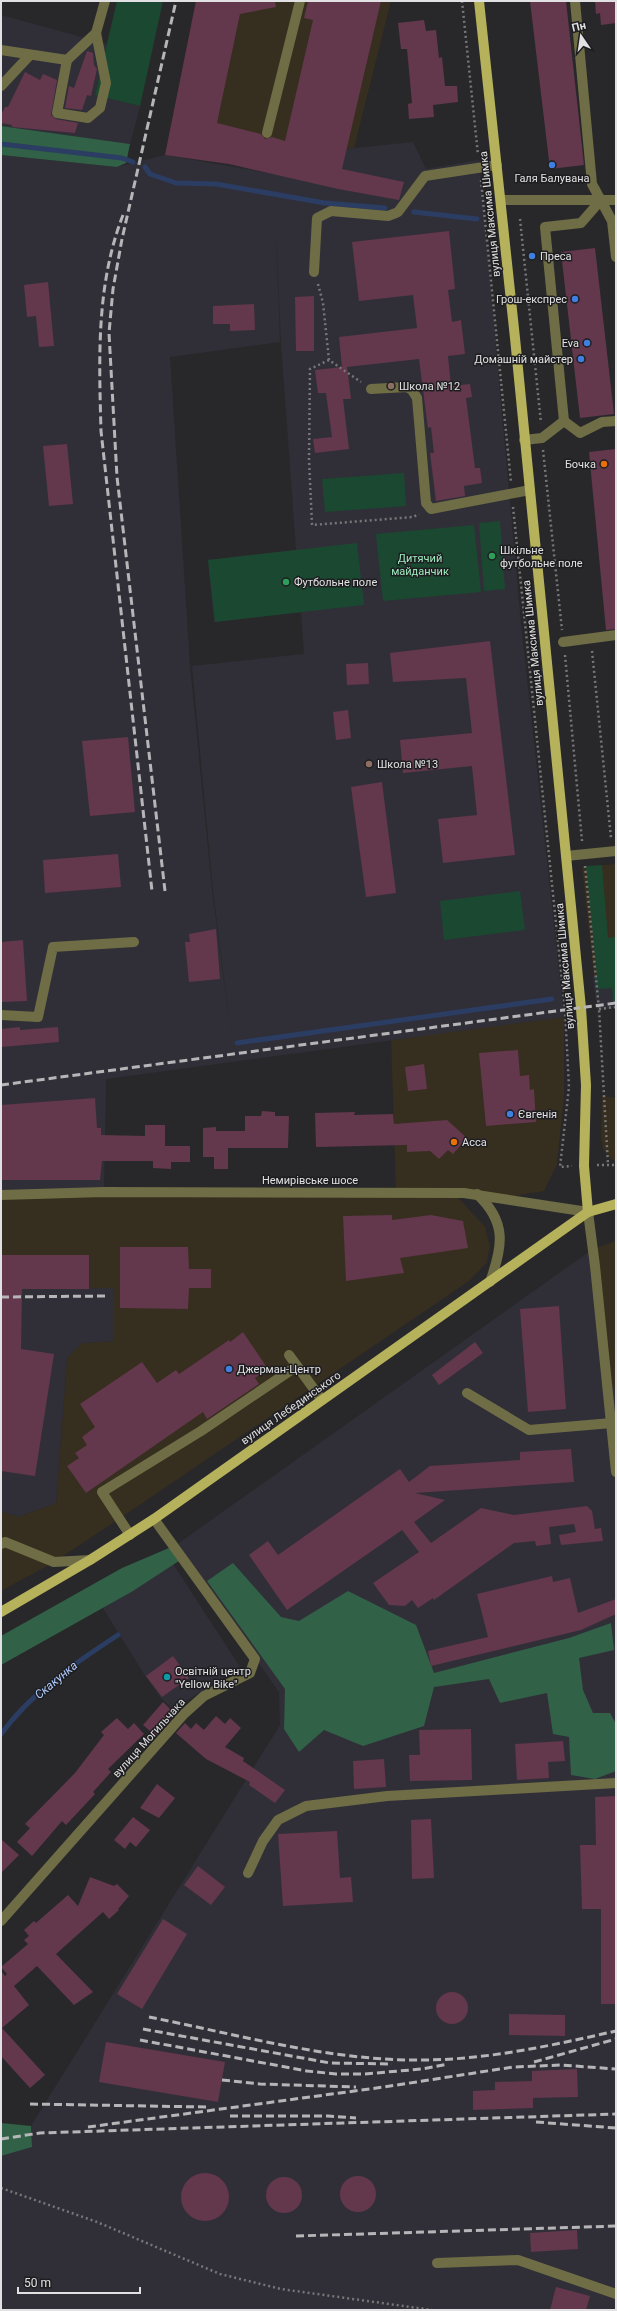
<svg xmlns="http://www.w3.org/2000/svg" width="617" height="2311" font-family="Roboto,sans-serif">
  <rect width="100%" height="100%" fill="#28282b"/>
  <g fill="#362e1e">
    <polygon points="196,1 391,1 354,148 229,164 165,155"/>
    <polygon points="616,864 616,973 594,976 582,867"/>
    <polygon points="564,1017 564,1095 557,1164 544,1191 502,1198 454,1193 485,1227 490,1246 487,1262 469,1281 119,1519 54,1562 1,1591 1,1511 18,1517 56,1503 67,1358 82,1343 113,1341 1,1289 1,1195 396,1192 391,1039"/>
    <polygon points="602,1096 616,1098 616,1161 611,1159 603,1149 601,1138"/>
    <polygon points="616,1241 616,1388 608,1388 593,1249"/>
  </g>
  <g fill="#302f38" fill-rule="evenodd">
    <polygon points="1,15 107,44 95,94 140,106 130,144 1,126"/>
    <path d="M413,142L426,169L479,160L521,624L564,1017L106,1079L104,1192L1,1195V155L117,167L165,155L274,174L346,149ZM275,207L281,342L296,550L208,560L214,622L301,612L304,654L192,666L213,890L232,1042L212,890L190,666L170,357L280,342Z"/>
    <polygon points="616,973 616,1008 597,1010 593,976"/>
    <polygon points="593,1249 608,1388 616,1388 616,2310 1,2310 1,2156 32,2147 31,2126 280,1725 279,1692 176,1545"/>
    <polygon points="113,1288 113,1341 82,1343 67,1358 56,1503 18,1517 1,1511 1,1289"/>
    <polygon points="173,1564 240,1667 186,1701 176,1712 161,1698 144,1674 103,1608"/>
  </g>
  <g fill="#1b4831">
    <polygon points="117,1 163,1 140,106 95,95"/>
    <polygon points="404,473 406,506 325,512 322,479"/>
    <polygon points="500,521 505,589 484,591 479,523"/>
    <polygon points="474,525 481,592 383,601 376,534"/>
    <polygon points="357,543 364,605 215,622 208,560"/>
    <polygon points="602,865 608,938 616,937 616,1002 613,1002 612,988 598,989 600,1005 595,976 597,976 586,866"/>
    <polygon points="520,891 525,930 444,940 440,901"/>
  </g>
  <g fill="#316147">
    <polygon points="1,126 130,144 126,163 117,167 1,155"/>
    <polygon points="176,1545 185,1557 133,1591 1,1665 1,1636 122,1568"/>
    <polygon points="233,1563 281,1617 299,1621 348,1591 416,1625 434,1673 569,1638 611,1623 614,1650 579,1658 583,1690 593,1713 610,1713 616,1724 616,1771 595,1779 571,1775 569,1737 553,1734 547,1693 500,1703 489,1679 434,1687 424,1726 363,1746 324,1730 299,1752 284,1729 285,1689 207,1581"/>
    <polygon points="1,2123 31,2126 32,2147 1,2156"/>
  </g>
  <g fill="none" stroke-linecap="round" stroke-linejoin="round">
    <g stroke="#2b3d62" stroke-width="5">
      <polyline points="1,144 122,158 133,162"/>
      <polyline points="145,167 150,174 176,183 216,184 325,203 385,208"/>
      <polyline points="414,212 477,219"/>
      <polyline points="237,1043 552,999"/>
      <path d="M1,1734C32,1692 75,1663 118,1635"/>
    </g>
  </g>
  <g fill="#63374c">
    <polygon points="196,1 275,1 276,7 240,14 217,123 261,134 265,139 272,137 285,141 313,20 304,18 308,1 381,1 342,169 404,182 399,200 338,189 229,164 165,155"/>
    <polygon points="530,1 566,1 584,165 550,169"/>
    <polygon points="595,1 616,1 616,23 601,25 600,13 596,14"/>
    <polygon points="424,20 426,31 436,30 439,58 442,57 445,86 457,86 458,102 433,105 434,117 409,119 408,104 412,103 407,49 401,49 398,23"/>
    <polygon points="87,51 93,53 94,65 97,69 91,96 87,95 82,110 65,108 69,86 74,88"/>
    <polygon points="25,72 40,80 43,74 57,80 51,115 56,119 78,123 75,133 12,127 12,125 1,123 2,113 5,107 8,107"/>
    <polygon points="449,231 455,289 448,290 452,322 461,320 465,354 448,356 451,386 470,384 472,397 466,398 475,468 480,468 482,483 464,486 465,496 436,501 430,453 434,453 431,427 428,428 419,359 347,367 351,399 343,399 349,449 315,453 313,439 332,437 326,393 318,393 315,370 342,367 339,337 417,328 413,295 359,301 352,242"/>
    <polygon points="595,248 614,414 580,418 561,252"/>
    <polygon points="48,282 54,346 39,347 36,316 27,317 24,285"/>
    <polygon points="314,296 314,351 296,351 295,297"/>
    <polygon points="254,304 255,330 230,331 230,324 213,324 213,306"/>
    <polygon points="67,444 73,504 49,506 43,446"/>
    <polygon points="616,449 616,629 606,630 589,452"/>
    <polygon points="490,641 515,855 443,863 438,819 477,815 472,766 403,773 400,740 472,733 466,678 393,682 390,653"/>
    <polygon points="368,663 369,684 347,685 346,664"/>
    <polygon points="348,710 351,738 336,740 333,712"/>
    <polygon points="128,737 135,812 90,816 82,741"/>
    <polygon points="382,782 396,893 366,897 351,787"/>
    <polygon points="118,854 121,887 45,893 43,860"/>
    <polygon points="216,929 220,979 189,982 185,942 190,942 189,934"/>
    <polygon points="23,940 27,1001 1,1002 1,942"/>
    <polygon points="20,1027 20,1030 58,1027 59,1042 1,1047 1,1029"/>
    <polygon points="518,1050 520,1076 529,1075 530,1090 534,1089 536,1122 486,1126 479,1053"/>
    <polygon points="424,1064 427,1089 408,1091 405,1067"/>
    <polygon points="95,1098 97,1128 101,1128 101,1135 145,1136 145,1125 165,1125 165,1146 190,1146 190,1162 171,1162 171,1169 153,1168 153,1161 102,1161 100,1180 1,1180 1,1105"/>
    <polygon points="262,1111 275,1112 275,1116 289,1116 288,1148 228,1148 228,1169 214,1169 214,1157 203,1157 203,1128 216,1127 216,1131 245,1131 245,1116 261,1116"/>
    <polygon points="355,1112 354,1115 393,1114 394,1124 447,1120 467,1138 453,1154 448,1150 439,1159 430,1151 407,1152 407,1145 316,1147 315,1113"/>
    <polygon points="392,1215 392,1220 431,1215 463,1221 468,1248 400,1258 404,1273 346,1281 343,1216"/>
    <polygon points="120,1247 188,1247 189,1269 211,1269 211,1288 189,1288 188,1309 120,1308"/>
    <polygon points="1,1255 89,1255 89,1289 22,1289 21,1349 54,1354 35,1476 1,1471"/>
    <polygon points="559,1306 566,1409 528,1412 520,1309"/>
    <polygon points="243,1332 268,1369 255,1378 259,1384 207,1419 203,1412 86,1493 67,1466 79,1458 75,1453 87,1445 82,1437 95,1427 80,1404 142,1362 157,1383 176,1370 179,1374 229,1340 230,1342"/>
    <polygon points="475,1342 483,1353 439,1385 432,1375"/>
    <polygon points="571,1449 574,1482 415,1493 445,1500 414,1522 431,1543 481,1508 514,1515 587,1506 592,1511 595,1529 601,1528 603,1541 561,1545 559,1535 576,1532 574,1524 549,1527 551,1544 536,1546 535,1541 514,1543 434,1600 433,1598 418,1608 412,1600 405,1606 389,1605 373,1583 419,1552 402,1530 287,1610 249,1555 268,1541 278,1555 400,1469 409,1482 430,1466 520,1460 520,1452"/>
    <polygon points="552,1576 553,1582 570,1578 578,1613 616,1599 616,1614 581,1630 431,1666 428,1651 488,1637 477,1594"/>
    <polygon points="173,1656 189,1678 162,1697 146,1676"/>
    <polygon points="163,1702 175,1714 156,1736 143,1725"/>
    <polygon points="216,1716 225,1724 230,1718 241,1728 225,1747 244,1758 243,1761 285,1790 275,1803 249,1785 250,1782 206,1759 176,1733 185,1723 191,1729 196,1723 204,1730"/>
    <polygon points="117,1718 128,1729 134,1723 144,1734 108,1769 111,1772 93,1792 95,1794 66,1825 62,1821 32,1856 17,1842 30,1828 25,1824 75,1773 104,1735 101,1732"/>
    <polygon points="471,1729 472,1780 410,1781 409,1755 420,1755 419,1730"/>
    <polygon points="563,1741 565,1761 548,1762 549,1778 517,1780 515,1744"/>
    <polygon points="384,1759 386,1787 354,1789 353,1761"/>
    <polygon points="157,1784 175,1798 159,1818 140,1808"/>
    <polygon points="616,1796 616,2004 601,2004 601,1909 582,1909 580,1845 596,1845 595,1797"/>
    <polygon points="133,1817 150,1830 136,1847 130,1842 125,1849 114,1840"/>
    <polygon points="431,1819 434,1878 412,1879 411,1820"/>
    <polygon points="337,1831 340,1878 351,1877 353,1902 283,1906 278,1834"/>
    <polygon points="1,1839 19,1855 1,1873"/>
    <polygon points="198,1866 225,1887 211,1905 184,1885"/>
    <polygon points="90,1877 114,1886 117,1884 129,1896 118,1909 119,1910 109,1919 103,1912 56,1954 93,1992 74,2005 37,1966 14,1986 29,2005 2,2028 45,2075 30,2088 1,2056 1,1971 5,1976 7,1974 1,1967 28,1944 24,1940 29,1936 24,1930 34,1921 36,1923 68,1895 78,1906"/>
    <polygon points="163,1919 187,1934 142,2009 117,1994"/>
    <circle cx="452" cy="2008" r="16"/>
    <polygon points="509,2014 565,2015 565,2036 509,2035"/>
    <polygon points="106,2042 225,2062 218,2102 99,2082"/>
    <polygon points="577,2069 578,2097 533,2098 533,2108 473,2110 473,2091 495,2090 495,2082 532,2081 532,2071"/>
    <circle cx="205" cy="2197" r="24"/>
    <circle cx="358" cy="2194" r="18"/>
    <circle cx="284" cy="2195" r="18"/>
    <polygon points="577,2230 578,2249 531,2252 530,2233"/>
    <polygon points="556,2287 590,2296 586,2310 550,2310"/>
  </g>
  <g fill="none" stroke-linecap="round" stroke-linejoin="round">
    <g stroke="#777779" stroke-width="2.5" stroke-dasharray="2 3" stroke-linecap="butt">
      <polyline points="462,1 478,155"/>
      <polyline points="481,180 511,482"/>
      <polyline points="520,219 541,423"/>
      <polyline points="318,284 323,303 329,360 361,382"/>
      <polyline points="329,360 310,369 309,459 312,525 413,517 419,514"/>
      <polyline points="543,450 562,630"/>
      <polyline points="513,507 565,1010 569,1087 560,1167 572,1166"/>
      <polyline points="592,651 611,838"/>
      <polyline points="565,655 582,841"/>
      <polyline points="585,866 599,1009 608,1165"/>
      <polyline points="599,1009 616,1007"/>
      <polyline points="597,1165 616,1165"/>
      <polyline points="1,2188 97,2222 220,2274 281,2289 432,2310"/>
    </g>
    <g stroke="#6f6d45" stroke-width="10">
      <polyline points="575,1 592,184 612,221 616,257"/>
      <polyline points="1,50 67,60 96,33 105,1"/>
      <polyline points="67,60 57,113 88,118 100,108 106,83 96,33"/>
      <polyline points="1,86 30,55"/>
      <polyline points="267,133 300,1"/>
      <polyline points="501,200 616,200"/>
      <polyline points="398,212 425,176 497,165"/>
      <polyline points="314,272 317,218 331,211 388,216 396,213"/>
      <polyline points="371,389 407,387 412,390 417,398 426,503 431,509 530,490"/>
      <polyline points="564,421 545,227 581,223 601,200"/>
      <polyline points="524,440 542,438 564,421 580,433 602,422 616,421"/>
      <polyline points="563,642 616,635"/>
      <polyline points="566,856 616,851"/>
      <polyline points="1,1015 38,1017 53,947 134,942"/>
      <path d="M477,1194C507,1222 503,1246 490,1282"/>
      <polyline points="1,1195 104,1192 464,1193 588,1212 595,1266 616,1472"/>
      <polyline points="289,1355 322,1400"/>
      <polyline points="467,1393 529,1430 612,1423"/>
      <polyline points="130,1535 102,1492 201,1431 297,1366"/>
      <polyline points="1,1544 5,1542 54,1562 90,1560"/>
      <polyline points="248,1873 263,1841 278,1820 306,1806 387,1796 616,1783"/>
      <polyline points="1,1921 184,1714 204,1696 250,1673 255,1659 154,1519"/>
      <polyline points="437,2263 518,2260 616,2294"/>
    </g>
    <g stroke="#b6b15b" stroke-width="10">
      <polyline points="479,1 515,338 581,1008 586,1085 584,1166 588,1212"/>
      <polyline points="1,1612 90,1560 154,1519 588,1212 616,1204"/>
    </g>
    <g stroke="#b6b6b8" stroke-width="3" stroke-dasharray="8 4" stroke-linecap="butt">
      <path d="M123,215C96,285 99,358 101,431L152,891"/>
      <polyline points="165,891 117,477 109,333 113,289 122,239 176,1"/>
      <polyline points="1,1085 616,1003"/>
      <polyline points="1,1297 107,1296"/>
      <path d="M149,2017C240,2035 334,2062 427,2060C491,2059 554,2045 616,2031"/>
      <polyline points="143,2029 330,2063 392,2064"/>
      <polyline points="140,2040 307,2071 336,2074 364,2074 422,2069 448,2064"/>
      <polyline points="534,2062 616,2039"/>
      <polyline points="222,2080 260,2084 356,2087"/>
      <polyline points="30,2104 206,2107"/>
      <polyline points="230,2116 328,2116 356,2118"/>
      <polyline points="536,2122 616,2128"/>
      <polyline points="88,2127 384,2087 513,2067 561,2065 616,2069"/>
      <polyline points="1,2139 40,2133 616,2114"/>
      <polyline points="296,2236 616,2226"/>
    </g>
  </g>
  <g fill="#3f7fe0" stroke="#1e1e21" stroke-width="1.5">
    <circle cx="552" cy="165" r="4"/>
    <circle cx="532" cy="256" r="4"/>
    <circle cx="575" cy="299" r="4"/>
    <circle cx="587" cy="343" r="4"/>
    <circle cx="581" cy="359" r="4"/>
    <circle cx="510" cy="1114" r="4"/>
    <circle cx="229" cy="1369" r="4"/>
  </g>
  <g fill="#8d6e63" stroke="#1e1e21" stroke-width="1.5">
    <circle cx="391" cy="386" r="4"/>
    <circle cx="369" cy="764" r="4"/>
  </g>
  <g fill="#e8710a" stroke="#1e1e21" stroke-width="1.5">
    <circle cx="604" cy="464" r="4"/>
    <circle cx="454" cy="1142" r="4"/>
  </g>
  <g fill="#2e9e5b" stroke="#1e1e21" stroke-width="1.5">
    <circle cx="492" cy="556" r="4"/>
    <circle cx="286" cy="582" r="4"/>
  </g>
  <circle fill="#0f9aa8" stroke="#1e1e21" stroke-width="1.5" cx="167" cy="1677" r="4"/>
  <g text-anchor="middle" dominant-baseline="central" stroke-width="3" stroke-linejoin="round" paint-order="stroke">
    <g font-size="11" fill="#e1e1e3" stroke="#1e1e21" text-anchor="start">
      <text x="552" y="178" text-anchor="middle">Галя Балувана</text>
      <text x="540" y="256">Преса</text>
      <text x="567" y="299" text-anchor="end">Грош-експрес</text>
      <text x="579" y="343" text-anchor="end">Eva</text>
      <text x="573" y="359" text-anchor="end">Домашній майстер</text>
      <text x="399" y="386">Школа №12</text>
      <text x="596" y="464" text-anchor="end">Бочка</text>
      <text x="500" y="550">Шкільне<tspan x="500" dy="13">футбольне поле</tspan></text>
      <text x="294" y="582">Футбольне поле</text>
      <text x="377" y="764">Школа №13</text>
      <text x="518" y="1114">Євгенія</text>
      <text x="462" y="1142">Асса</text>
      <text x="237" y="1369">Джерман-Центр</text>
      <text x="175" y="1671">Освітній центр<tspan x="175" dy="13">"Yellow Bike"</tspan></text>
    </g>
    <g font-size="11" fill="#e1e1e3" stroke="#1e1e21">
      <text transform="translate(490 214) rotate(-96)">вулиця Максима Шимка</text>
      <text transform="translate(533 643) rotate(-96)">вулиця Максима Шимка</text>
      <text transform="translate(565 966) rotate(-95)">вулиця Максима Шимка</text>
      <text x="310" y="1180">Немирівське шосе</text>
      <text transform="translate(291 1408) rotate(-35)">вулиця Лебединського</text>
      <text transform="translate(149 1738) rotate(-48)">вулиця Могильчака</text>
    </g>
    <g font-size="11" fill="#9deabe" stroke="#1e1e21">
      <text x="420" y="558">Дитячий<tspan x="420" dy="13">майданчик</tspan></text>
    </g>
    <g font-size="12" font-style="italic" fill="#b0cbfe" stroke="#1e1e21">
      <text transform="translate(56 1680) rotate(-40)">Скакунка</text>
    </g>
  </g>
  <rect width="617" height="2311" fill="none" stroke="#e1e1e3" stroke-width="4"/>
  <g transform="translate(581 36) rotate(347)" stroke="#1e1e21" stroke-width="3" paint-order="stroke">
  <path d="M0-3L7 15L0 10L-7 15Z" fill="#e1e1e3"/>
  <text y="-6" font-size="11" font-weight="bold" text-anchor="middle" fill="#e1e1e3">Пн</text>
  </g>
  <path d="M18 2287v6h122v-6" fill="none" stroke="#e1e1e3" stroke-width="2"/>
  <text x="24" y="2287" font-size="12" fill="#e1e1e3" stroke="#1e1e21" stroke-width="3" paint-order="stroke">50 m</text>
</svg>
